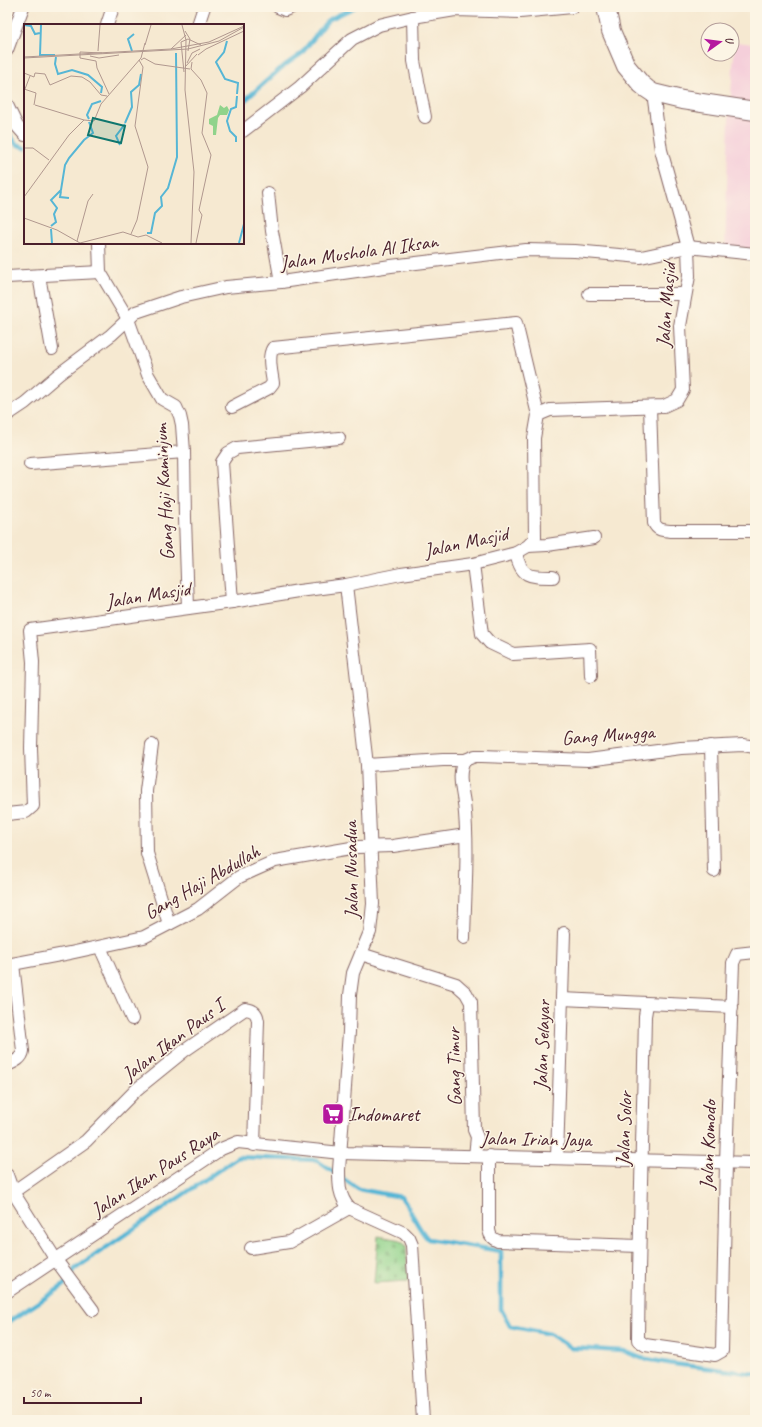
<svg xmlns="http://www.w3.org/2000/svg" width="762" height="1427" font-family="Caveat,sans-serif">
  <defs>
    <pattern id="cemetery-stones" width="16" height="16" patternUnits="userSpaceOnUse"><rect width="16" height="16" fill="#90d38b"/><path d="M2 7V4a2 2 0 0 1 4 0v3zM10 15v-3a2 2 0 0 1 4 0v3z" fill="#7eb578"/></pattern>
  </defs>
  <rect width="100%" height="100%" fill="#fcf5e5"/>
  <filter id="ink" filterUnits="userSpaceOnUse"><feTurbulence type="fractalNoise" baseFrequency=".025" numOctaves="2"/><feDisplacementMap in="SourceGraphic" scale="8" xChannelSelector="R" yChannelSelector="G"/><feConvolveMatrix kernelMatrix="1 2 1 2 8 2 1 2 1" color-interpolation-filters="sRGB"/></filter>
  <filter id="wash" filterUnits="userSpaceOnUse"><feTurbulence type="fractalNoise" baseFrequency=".012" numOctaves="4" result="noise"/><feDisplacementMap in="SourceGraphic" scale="16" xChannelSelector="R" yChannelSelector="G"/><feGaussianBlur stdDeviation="0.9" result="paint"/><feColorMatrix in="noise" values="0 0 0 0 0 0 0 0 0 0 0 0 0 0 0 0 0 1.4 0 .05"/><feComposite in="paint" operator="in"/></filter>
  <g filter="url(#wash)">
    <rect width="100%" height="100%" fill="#f6e9d1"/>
    <polygon fill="#f5cfda" points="735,42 755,44 755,250 725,246 729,118"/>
    <polygon fill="url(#cemetery-stones)" stroke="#6d795b" points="378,1236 401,1240 406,1246 408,1281 374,1283"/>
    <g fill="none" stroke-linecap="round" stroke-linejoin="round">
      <g stroke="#56b6d5" stroke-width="4.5">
        <polyline points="243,102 281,68 301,54 328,20 355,7"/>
        <polyline points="7,130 16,144 25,147"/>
        <path d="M7,1323L63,1286L75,1269L238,1157L316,1160L358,1189L401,1197C412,1210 416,1227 428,1239L501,1251V1309L510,1326L550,1334L571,1348L624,1351L641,1358L674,1364L755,1374"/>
      </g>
    </g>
  </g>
  <g filter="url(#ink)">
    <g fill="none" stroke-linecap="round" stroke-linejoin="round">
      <g stroke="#866665" stroke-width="14">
        <g id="minor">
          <polyline points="278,7 285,10 292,7"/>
          <polyline points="413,17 414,61 425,117"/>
          <polyline points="107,25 113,7"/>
          <polyline points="198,25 204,7"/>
          <polyline points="7,50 23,7"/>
          <polyline points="7,105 17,126 25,135"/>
          <polyline points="243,131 300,87 352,39 379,25 413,17 455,10 520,12 572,7"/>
          <polyline points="268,193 272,231 281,282"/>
          <polyline points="99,243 100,272 128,319 148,375 162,399 176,407 180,416 182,425 184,452 185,518 188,608"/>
          <polyline points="39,276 52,349"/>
          <polyline points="7,277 100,272"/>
          <polyline points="589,294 685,294"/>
          <path d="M232,407L269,388L273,383C272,373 267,357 273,348L516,323L538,415"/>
          <path d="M650,407L654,523C658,531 663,530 671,531H755"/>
          <polyline points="7,415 25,403 59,374 111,335 136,312 181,297 226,287 281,282 391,266 526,250 575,251 641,257 688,247 755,254"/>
          <polyline points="30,464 184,452"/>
          <polyline points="528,546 547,545 594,538"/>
          <path d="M516,553C521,578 531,577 553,577"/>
          <polyline points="473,564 482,634 490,643 513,654 590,649 591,676"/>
          <path d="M346,585L367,765L373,904L370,932L353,973L350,995L349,1032L339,1170C339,1185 339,1196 349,1208L404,1233L409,1238L412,1245L423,1420"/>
          <polyline points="232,602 222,462 228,453 237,448 339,438"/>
          <polyline points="152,745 146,791 147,853 169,924"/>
          <polyline points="711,746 714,871"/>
          <polyline points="367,765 443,760 465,760 475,756 482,756 588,760 681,748 743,745 755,747"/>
          <polyline points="7,814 26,812 33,806 31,748 33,662 30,630 232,602 299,591 346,585 401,574 473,564 516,553 528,546 535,538 534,438 538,415 550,410 664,406 677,400 683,390 680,326 689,276 688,247 661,150 653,93"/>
          <path d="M464,938C465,894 469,847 464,803C462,789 457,772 465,760"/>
          <polyline points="100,947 132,1019"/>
          <polyline points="361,954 456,984 466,993 471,1002 474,1130 477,1137 475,1156"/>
          <polyline points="7,965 70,953 144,937 198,909 239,877 275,861 357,847 393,846 466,835"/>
          <polyline points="562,999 732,1007"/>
          <path d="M647,1004L645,1016C643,1124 639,1232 638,1340L645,1345L715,1355L722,1351L726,1162L733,963L737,954L755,952"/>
          <path d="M7,1065C14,1062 22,1059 23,1051L13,964"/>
          <path d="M489,1156V1230C490,1236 492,1239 498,1241L639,1246"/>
          <polyline points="557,1158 564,933"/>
          <polyline points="7,1175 13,1192 56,1260 93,1310"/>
          <path d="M13,1192L86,1141L137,1089L184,1051L245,1009C254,1010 257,1013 258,1021L254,1145"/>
          <polyline points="251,1248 289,1242 349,1208"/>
          <polyline points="7,1292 221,1149 238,1142 341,1153 755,1163"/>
        </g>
      </g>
      <g stroke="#866665" stroke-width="20">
        <polyline id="secondary" points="606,7 611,31 626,66 641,84 647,89 653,93 682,100 755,111"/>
      </g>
      <use href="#minor" stroke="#fff" stroke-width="12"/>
      <use href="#secondary" stroke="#fff" stroke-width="18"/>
    </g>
  </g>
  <defs>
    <g id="supermarket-square" transform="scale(1.15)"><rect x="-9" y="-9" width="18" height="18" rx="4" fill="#b5179e" stroke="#fcf5e5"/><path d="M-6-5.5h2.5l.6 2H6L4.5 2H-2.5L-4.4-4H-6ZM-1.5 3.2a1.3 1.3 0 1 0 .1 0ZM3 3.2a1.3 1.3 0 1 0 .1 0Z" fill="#fff"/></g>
  </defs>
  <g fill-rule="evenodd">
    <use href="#supermarket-square" x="333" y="1114"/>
  </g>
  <g text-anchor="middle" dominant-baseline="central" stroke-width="3" stroke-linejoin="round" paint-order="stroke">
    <g font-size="20" fill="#4a1f2b" stroke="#fcf5e5">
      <text transform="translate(359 252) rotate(-8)">Jalan Mushola Al Iksan</text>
      <text transform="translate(666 305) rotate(-86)">Jalan Masjid</text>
      <text transform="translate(164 492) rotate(-93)">Gang Haji Kaminjum</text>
      <text transform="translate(466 542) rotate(-12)">Jalan Masjid</text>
      <text transform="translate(148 595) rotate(-9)">Jalan Masjid</text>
      <text transform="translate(608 735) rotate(-4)">Gang Mungga</text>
      <text transform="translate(351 870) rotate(-91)">Jalan Nusadua</text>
      <text transform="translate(202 882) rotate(-30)">Gang Haji Abdullah</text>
      <text transform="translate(173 1040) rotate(-37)">Jalan Ikan Paus I</text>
      <text transform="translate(542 1045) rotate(-88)">Jalan Selayar</text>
      <text transform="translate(454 1067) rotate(-91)">Gang Timur</text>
      <text transform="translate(624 1129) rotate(-88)">Jalan Solor</text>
      <text transform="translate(536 1139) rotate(1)">Jalan Irian Jaya</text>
      <text transform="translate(708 1145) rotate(-88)">Jalan Komodo</text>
      <text transform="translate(155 1172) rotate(-33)">Jalan Ikan Paus Raya</text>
    </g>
    <g font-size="20" fill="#4a1f2b" stroke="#fcf5e5" text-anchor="start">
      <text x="348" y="1114">Indomaret</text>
    </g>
  </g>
  <g transform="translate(24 24)">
    <rect width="220" height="220" fill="#f6e9d1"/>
    <path d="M196,81L200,84L203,82L205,86L203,91H196L194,94L192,111H189V102L185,100V95L193,91Z" fill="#90d38b"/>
    <path fill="none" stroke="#56b6d5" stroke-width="2" d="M0,1L7,2L11,10L16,9M17,1L16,31H31M203,17L200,28L192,38L201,55L214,59L213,70M108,27L104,15L110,10M32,33L31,40L34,50L48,46L64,51L78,63L77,69M65,95L63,91L68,80L77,77M101,99L108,83L107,68L115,61L117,50M212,118V113L206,107L203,97L207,85L212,83L213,72M96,121L92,112L101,100M37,167L36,173L45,174M27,202L32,198L30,190L33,184L27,176L37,166L41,141L45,134L60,116L69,109L65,98M27,205L28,219M123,209H127L131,189L138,182L137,173L144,164L153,133L152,29M215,219L220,200"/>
    <path fill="none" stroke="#b1988f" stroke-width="1" d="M158,1L162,16L161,66L170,148L167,219M161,7L166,15L164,27M121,21L127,1M147,25L162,11M74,27L76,1M78,29L56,28V34L72,37L73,44L85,70M174,31L182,25L220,7M66,32L75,34L95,31M0,33L147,25L185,18L220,2M0,34L164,25L195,17L220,3M117,36L120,34L131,40L166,45M168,38L167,45L177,56L183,69L178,109L187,131L175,186L178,191L172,219M163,39L168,29L176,25M161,43L173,30M160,48L157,18L164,15L177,21M0,49L10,53L11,49L21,50L26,61L47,52L58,53L66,58L77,71L83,72M0,65L12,69L10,81M1,65L6,52M11,81L60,96M0,124H9L25,136M0,129V151M0,173L45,111L60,96L70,97L77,80L117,34L121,19M0,194L33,206L56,219L99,208L114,213L122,211L138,219M107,210L113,196L124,143L111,102L119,43L115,36M53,217L64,177L69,170"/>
    <path fill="#0f766e" fill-opacity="0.15" stroke="#0f766e" stroke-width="2" d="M69,94L101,102L97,119L64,111Z"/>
    <rect width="220" height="220" fill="none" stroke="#4a1f2b" stroke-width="2"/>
  </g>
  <rect width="762" height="1427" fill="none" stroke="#fcf5e5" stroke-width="24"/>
  <g transform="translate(720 42) rotate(76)"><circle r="19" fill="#fcf5e5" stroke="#b59f9b"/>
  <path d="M0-3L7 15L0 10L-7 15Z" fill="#b5179e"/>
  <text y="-6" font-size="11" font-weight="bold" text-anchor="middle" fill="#4a1f2b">U</text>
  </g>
  <path d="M24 1397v6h117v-6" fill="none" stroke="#4a1f2b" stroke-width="2"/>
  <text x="30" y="1397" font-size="12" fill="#4a1f2b" stroke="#fcf5e5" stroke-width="3" paint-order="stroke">50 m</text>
</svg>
